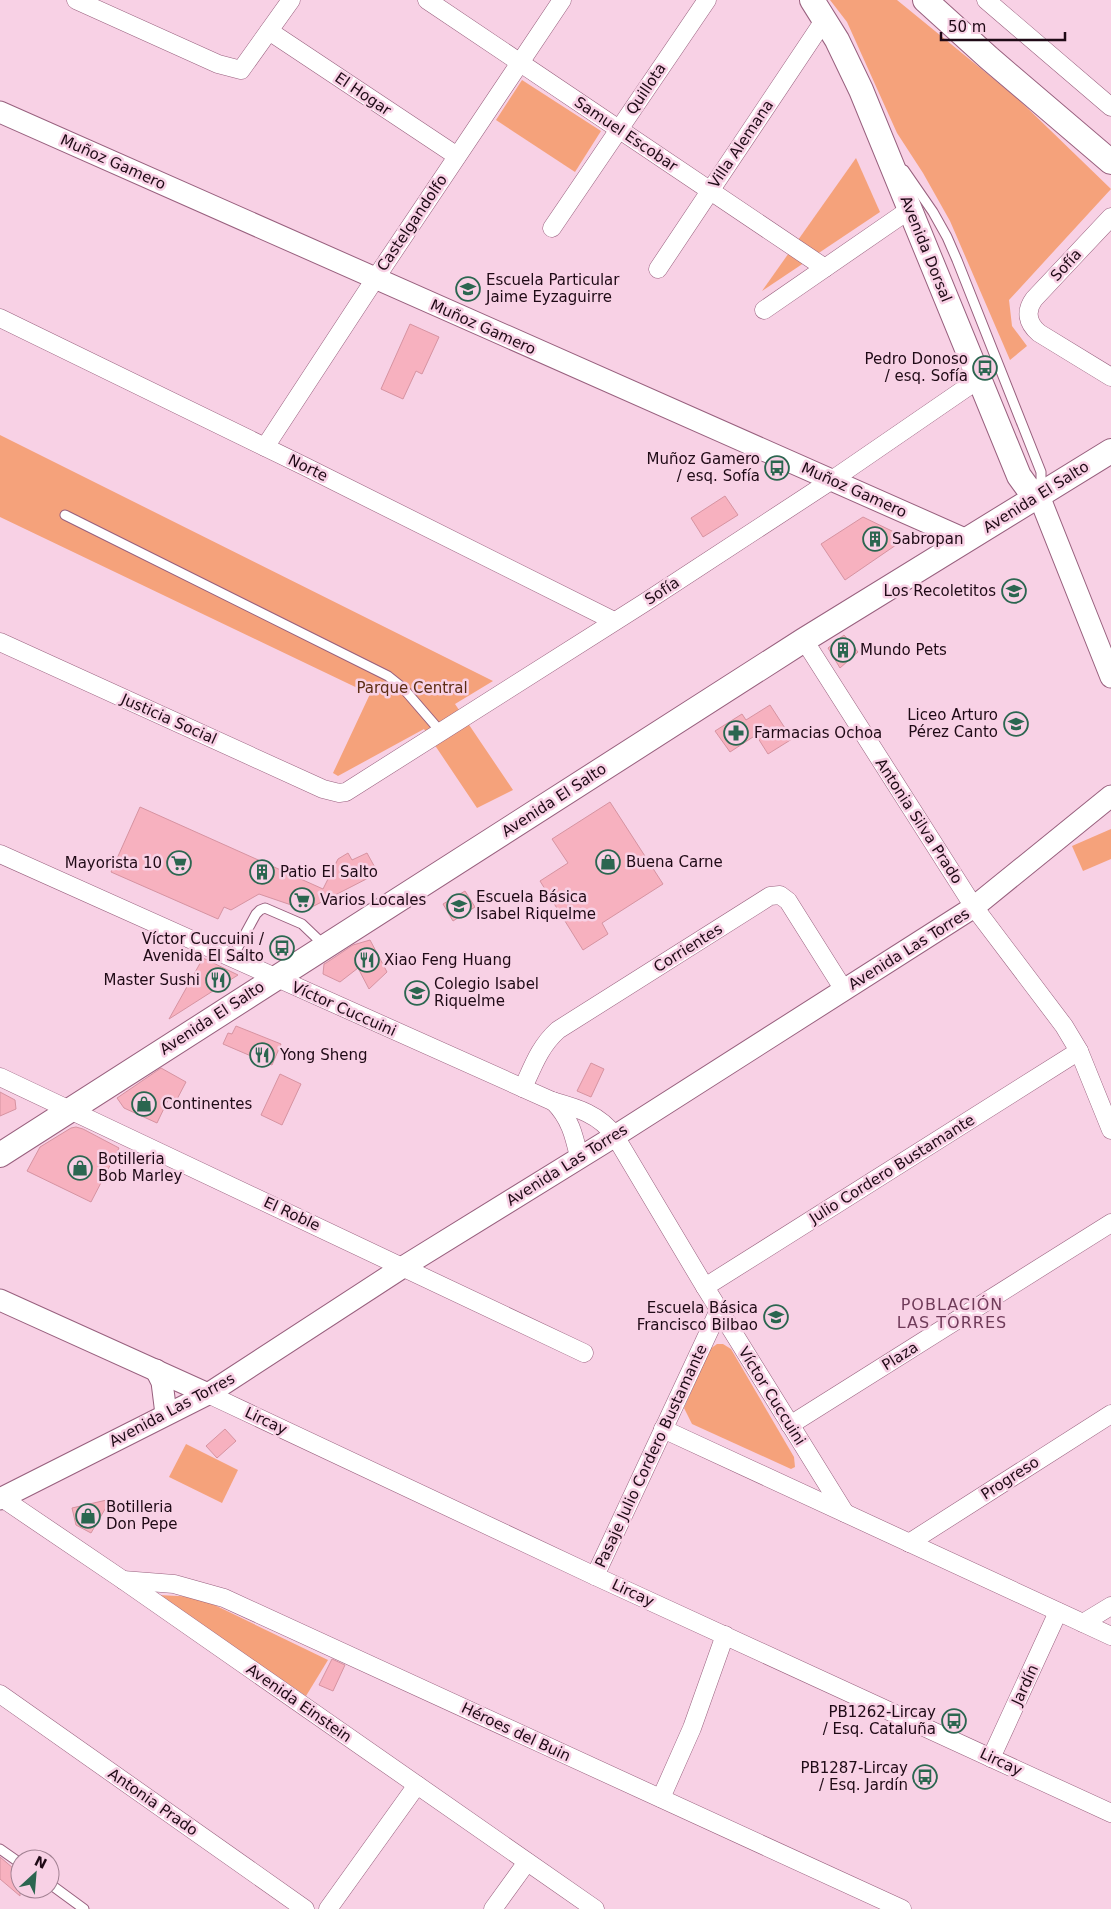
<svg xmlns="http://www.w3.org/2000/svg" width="1111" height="1909" font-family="'DejaVu Sans',sans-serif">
  <rect width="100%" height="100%" fill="#f8d1e5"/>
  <g fill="#f5a27b">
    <polygon points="830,0 897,0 1017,98 1111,189 1009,300 1012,326 1027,346 1010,360 950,221 923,173 897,133 847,22"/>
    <polygon points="522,80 601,131 575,172 496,120"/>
    <polygon points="856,158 880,212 762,291"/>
    <polygon points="0,435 493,681 455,704 513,790 477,808 424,729 338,776 333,773 370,694 0,517"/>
    <polygon points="1111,829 1111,859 1083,871 1072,846"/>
    <polygon points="717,1344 723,1344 731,1349 794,1457 795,1467 791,1469 692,1424 684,1408 710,1349"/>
    <polygon points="186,1444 238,1470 222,1503 169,1477"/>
    <polygon points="158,1595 198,1597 328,1660 306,1696"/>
  </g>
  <g fill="#f7b1bf" stroke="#d693a1">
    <polygon points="410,324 439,337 422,374 416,371 403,399 381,389"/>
    <polygon points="725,496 738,515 703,537 691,518"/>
    <polygon points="863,517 894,532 896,545 845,580 821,544"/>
    <polygon points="844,635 858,652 840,668 828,648"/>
    <polygon points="770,705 792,739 768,754 756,735 730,752 715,731 742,714 746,720"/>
    <polygon points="610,802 663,884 602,923 608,934 583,950 540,881 568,863 552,839"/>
    <polygon points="140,807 323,889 338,859 348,853 352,860 367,853 378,873 306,910 259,894 231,910 224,907 218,919 111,872"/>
    <polygon points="465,891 475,907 453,921 443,904"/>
    <polygon points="370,940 387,972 369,989 358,968 340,982 323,974 324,964 326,963 353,945"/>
    <polygon points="203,958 238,975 169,1019"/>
    <polygon points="236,1026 281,1044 272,1065 223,1044 228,1033 232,1034"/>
    <polygon points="591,1063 604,1069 591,1097 577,1091"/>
    <polygon points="161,1068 186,1082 175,1103 168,1100 157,1123 124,1108 117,1098"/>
    <polygon points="280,1074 301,1084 282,1125 261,1115"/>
    <polygon points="0,1092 15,1100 16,1109 0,1116"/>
    <polygon points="76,1127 83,1129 119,1148 91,1202 27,1171 40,1147 71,1128"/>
    <polygon points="225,1429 236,1441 217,1458 206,1446"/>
    <polygon points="111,1499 91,1533 76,1525 72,1508"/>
    <polygon points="332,1659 345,1665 333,1691 319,1685"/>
    <polygon points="0,1857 20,1874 20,1896 0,1879"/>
  </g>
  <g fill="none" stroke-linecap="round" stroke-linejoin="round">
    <g stroke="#98607e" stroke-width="11">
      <g id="service">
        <polyline points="904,170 933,212 947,237 957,260 1041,472 1041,491"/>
        <polyline points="65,515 388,676 403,688 441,732"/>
        <polyline points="232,958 256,914 260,910 265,908 302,924 325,946"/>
        <polyline points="0,1849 20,1863"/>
        <polyline points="50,1884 84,1909"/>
      </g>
    </g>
    <g stroke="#98607e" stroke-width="19">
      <g id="minor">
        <polyline points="76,0 218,64 241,70 291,0"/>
        <polyline points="427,0 825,268"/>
        <polyline points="986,0 1111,107"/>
        <polyline points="269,31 457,156"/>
        <path d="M1111,217L1034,299C1025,311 1027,323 1039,333L1111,377"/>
        <polyline points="552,228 707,0"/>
        <polyline points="658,269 825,19"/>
        <polyline points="764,310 909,210"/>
        <polyline points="0,318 304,466 614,621"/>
        <polyline points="265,447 375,279 562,0"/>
        <polyline points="804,640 974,907 1064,1026 1079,1051 1111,1130"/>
        <polyline points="0,642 323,789 339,793 346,792 644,603 832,480 979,379"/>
        <path d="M0,854L552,1101C577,1108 599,1114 615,1136L705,1287L845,1513"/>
        <polyline points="0,1077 584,1353"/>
        <path d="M523,1088C533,1066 540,1046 558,1030L770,896L780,895L788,901L844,990"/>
        <path d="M553,1101C570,1118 574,1135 579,1157"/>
        <polyline points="705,1287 1079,1051"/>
        <polyline points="208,1394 595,1576 1111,1813"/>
        <polyline points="790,1425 1111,1223"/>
        <polyline points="663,1429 1111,1636"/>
        <polyline points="2,1498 123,1580 595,1909"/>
        <polyline points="909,1543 1111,1414"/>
        <polyline points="595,1576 719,1310"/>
        <polyline points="123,1580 174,1584 224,1598 902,1909"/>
        <polyline points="1083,1623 1111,1606"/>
        <polyline points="0,1694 305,1909"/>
        <polyline points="991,1758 1058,1612"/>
        <polyline points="661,1798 692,1728 725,1635"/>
        <polyline points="328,1909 417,1785"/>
        <polyline points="493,1909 527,1862"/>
      </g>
    </g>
    <g stroke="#98607e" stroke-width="23">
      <g id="tertiary">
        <polyline points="0,112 967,540"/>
        <polyline points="1039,496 1111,677"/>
        <polyline points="0,1300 208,1394"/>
        <polyline points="156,1370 162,1382 166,1414"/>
        <polyline points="0,1499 208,1394 403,1267 615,1136 974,907 1111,796"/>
      </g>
    </g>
    <g stroke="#98607e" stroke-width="26">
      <g id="secondary">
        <polyline points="812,0 837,40 861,90 1019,476 1027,487 1039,496"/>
        <polyline points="925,0 989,58 1111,162"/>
        <polyline points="0,1155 804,640 1111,451"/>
      </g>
    </g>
    <use href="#service" stroke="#fff" stroke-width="9"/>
    <use href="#minor" stroke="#fff" stroke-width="18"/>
    <use href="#tertiary" stroke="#fff" stroke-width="21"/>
    <use href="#secondary" stroke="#fff" stroke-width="24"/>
  </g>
  <defs>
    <g id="school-ring" transform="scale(1.25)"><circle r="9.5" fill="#f8d1e5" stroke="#2b6650" stroke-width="1.5"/><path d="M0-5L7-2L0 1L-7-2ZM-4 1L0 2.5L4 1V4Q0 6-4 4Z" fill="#2b6650"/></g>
    <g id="bus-ring" transform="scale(1.25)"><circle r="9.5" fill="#f8d1e5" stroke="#2b6650" stroke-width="1.5"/><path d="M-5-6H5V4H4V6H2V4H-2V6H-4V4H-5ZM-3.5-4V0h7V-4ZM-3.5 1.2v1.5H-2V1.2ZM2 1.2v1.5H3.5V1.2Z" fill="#2b6650"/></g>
    <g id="building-ring" transform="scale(1.25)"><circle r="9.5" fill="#f8d1e5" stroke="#2b6650" stroke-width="1.5"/><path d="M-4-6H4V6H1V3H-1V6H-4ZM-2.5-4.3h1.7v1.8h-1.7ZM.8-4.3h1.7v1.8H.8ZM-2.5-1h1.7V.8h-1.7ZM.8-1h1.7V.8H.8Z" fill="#2b6650"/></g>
    <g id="pharmacy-ring" transform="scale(1.25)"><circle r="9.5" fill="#f8d1e5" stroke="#2b6650" stroke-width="1.5"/><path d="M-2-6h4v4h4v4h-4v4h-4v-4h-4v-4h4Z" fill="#2b6650"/></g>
    <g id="shop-ring" transform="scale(1.25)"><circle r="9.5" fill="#f8d1e5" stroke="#2b6650" stroke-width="1.5"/><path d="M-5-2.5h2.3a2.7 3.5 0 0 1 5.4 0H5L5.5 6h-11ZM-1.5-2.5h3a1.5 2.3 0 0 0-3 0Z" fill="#2b6650"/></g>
    <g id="supermarket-ring" transform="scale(1.25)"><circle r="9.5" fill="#f8d1e5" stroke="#2b6650" stroke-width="1.5"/><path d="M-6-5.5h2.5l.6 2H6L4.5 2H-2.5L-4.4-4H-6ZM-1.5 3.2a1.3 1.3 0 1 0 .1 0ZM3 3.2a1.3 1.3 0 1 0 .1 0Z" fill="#2b6650"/></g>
    <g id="restaurant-ring" transform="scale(1.25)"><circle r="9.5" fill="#f8d1e5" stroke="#2b6650" stroke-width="1.5"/><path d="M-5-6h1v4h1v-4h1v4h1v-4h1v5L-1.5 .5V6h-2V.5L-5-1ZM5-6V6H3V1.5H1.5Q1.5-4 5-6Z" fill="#2b6650"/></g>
  </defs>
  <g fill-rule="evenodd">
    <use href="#school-ring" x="468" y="289"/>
    <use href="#bus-ring" x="985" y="368"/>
    <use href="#bus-ring" x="777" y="468"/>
    <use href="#building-ring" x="875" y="539"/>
    <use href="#school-ring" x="1014" y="591"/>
    <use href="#building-ring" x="843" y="650"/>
    <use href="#school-ring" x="1016" y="724"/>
    <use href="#pharmacy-ring" x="736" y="733"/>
    <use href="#shop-ring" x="608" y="862"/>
    <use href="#supermarket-ring" x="179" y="863"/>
    <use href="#building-ring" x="262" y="872"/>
    <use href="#supermarket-ring" x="302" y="900"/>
    <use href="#school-ring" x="459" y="906"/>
    <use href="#bus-ring" x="282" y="948"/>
    <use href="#restaurant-ring" x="367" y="960"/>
    <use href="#restaurant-ring" x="218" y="980"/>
    <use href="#school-ring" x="417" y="993"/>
    <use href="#restaurant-ring" x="262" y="1055"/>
    <use href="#shop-ring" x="144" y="1104"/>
    <use href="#shop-ring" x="80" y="1168"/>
    <use href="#school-ring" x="776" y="1317"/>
    <use href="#shop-ring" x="88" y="1516"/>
    <use href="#bus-ring" x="954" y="1721"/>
    <use href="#bus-ring" x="925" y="1777"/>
  </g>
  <g text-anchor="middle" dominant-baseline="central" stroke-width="5" stroke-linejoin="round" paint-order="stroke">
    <g font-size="15" fill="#1f0a16" stroke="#f8d1e5">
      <text transform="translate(646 89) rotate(-56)">Quillota</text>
      <text transform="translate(363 94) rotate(34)">El Hogar</text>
      <text transform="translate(626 134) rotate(34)">Samuel Escobar</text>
      <text transform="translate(741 144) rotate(-56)">Villa Alemana</text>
      <text transform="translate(113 162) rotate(24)">Muñoz Gamero</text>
      <text transform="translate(412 223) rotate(-56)">Castelgandolfo</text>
      <text transform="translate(926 249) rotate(68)">Avenida Dorsal</text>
      <text transform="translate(1066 265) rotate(-47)">Sofía</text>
      <text transform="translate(483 327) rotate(24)">Muñoz Gamero</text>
      <text transform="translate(308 468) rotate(26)">Norte</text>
      <text transform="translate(854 490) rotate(24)">Muñoz Gamero</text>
      <text transform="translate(1036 497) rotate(-32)">Avenida El Salto</text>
      <text transform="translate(662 591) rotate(-33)">Sofía</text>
      <text transform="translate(169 719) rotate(24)">Justicia Social</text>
      <text transform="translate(554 800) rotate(-33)">Avenida El Salto</text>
      <text transform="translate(919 821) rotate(57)">Antonia Silva Prado</text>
      <text transform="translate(688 948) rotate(-32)">Corrientes</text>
      <text transform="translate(909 949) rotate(-32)">Avenida Las Torres</text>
      <text transform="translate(344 1009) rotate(24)">Víctor Cuccuini</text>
      <text transform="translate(212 1018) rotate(-33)">Avenida El Salto</text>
      <text transform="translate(567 1165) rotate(-32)">Avenida Las Torres</text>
      <text transform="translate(892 1169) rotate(-32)">Julio Cordero Bustamante</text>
      <text transform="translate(292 1214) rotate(25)">El Roble</text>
      <text transform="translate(900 1356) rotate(-32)">Plaza</text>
      <text transform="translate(772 1396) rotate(58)">Víctor Cuccuini</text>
      <text transform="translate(172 1410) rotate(-28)">Avenida Las Torres</text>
      <text transform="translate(266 1421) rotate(25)">Lircay</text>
      <text transform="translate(651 1456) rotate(-65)">Pasaje Julio Cordero Bustamante</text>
      <text transform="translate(1010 1478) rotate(-33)">Progreso</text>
      <text transform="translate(633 1593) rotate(25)">Lircay</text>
      <text transform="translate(1025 1685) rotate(-65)">Jardín</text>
      <text transform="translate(299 1703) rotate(35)">Avenida Einstein</text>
      <text transform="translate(516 1732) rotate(25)">Héroes del Buin</text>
      <text transform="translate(1001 1762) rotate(25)">Lircay</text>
      <text transform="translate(153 1802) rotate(35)">Antonia Prado</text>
    </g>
    <g font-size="15" fill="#1f0a16" stroke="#f8d1e5" text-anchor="start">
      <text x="486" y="280">Escuela Particular<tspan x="486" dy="17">Jaime Eyzaguirre</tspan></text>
      <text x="968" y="359" text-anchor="end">Pedro Donoso<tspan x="968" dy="17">/ esq. Sofía</tspan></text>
      <text x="760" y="459" text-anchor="end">Muñoz Gamero<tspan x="760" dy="17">/ esq. Sofía</tspan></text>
      <text x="892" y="539">Sabropan</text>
      <text x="996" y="591" text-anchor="end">Los Recoletitos</text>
      <text x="860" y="650">Mundo Pets</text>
      <text x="998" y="715" text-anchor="end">Liceo Arturo<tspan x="998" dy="17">Pérez Canto</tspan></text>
      <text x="754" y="733">Farmacias Ochoa</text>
      <text x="626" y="862">Buena Carne</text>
      <text x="162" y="863" text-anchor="end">Mayorista 10</text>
      <text x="280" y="872">Patio El Salto</text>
      <text x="476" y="897">Escuela Básica<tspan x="476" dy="17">Isabel Riquelme</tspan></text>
      <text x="320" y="900">Varios Locales</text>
      <text x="264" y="939" text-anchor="end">Víctor Cuccuini /<tspan x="264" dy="17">Avenida El Salto</tspan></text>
      <text x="384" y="960">Xiao Feng Huang</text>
      <text x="200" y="980" text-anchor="end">Master Sushi</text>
      <text x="434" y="984">Colegio Isabel<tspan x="434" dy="17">Riquelme</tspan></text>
      <text x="280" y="1055">Yong Sheng</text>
      <text x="162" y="1104">Continentes</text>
      <text x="98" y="1159">Botilleria<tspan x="98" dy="17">Bob Marley</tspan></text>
      <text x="758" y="1308" text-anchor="end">Escuela Básica<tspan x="758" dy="17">Francisco Bilbao</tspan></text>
      <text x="106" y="1507">Botilleria<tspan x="106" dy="17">Don Pepe</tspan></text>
      <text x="936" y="1712" text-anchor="end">PB1262-Lircay<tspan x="936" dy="17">/ Esq. Cataluña</tspan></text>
      <text x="908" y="1768" text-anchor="end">PB1287-Lircay<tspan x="908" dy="17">/ Esq. Jardín</tspan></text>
    </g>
    <g font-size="15" fill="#5c2d14" stroke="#f8d1e5">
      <text x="412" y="688">Parque Central</text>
    </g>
    <g font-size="16" letter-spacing="1" fill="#6f3b59" stroke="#f8d1e5">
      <text x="952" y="1304">POBLACIÓN<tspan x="952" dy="18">LAS TORRES</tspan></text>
    </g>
  </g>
  <g transform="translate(35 1874) rotate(26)"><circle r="24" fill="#f8d1e5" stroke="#a18192"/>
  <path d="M0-4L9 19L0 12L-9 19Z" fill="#2b6650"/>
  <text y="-8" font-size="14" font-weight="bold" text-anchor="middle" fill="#1f0a16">N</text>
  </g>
  <path d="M941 32v8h124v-8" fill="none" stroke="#1f0a16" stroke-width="2.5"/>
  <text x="948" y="32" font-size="15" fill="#1f0a16" stroke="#f8d1e5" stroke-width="4" paint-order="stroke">50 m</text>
</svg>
